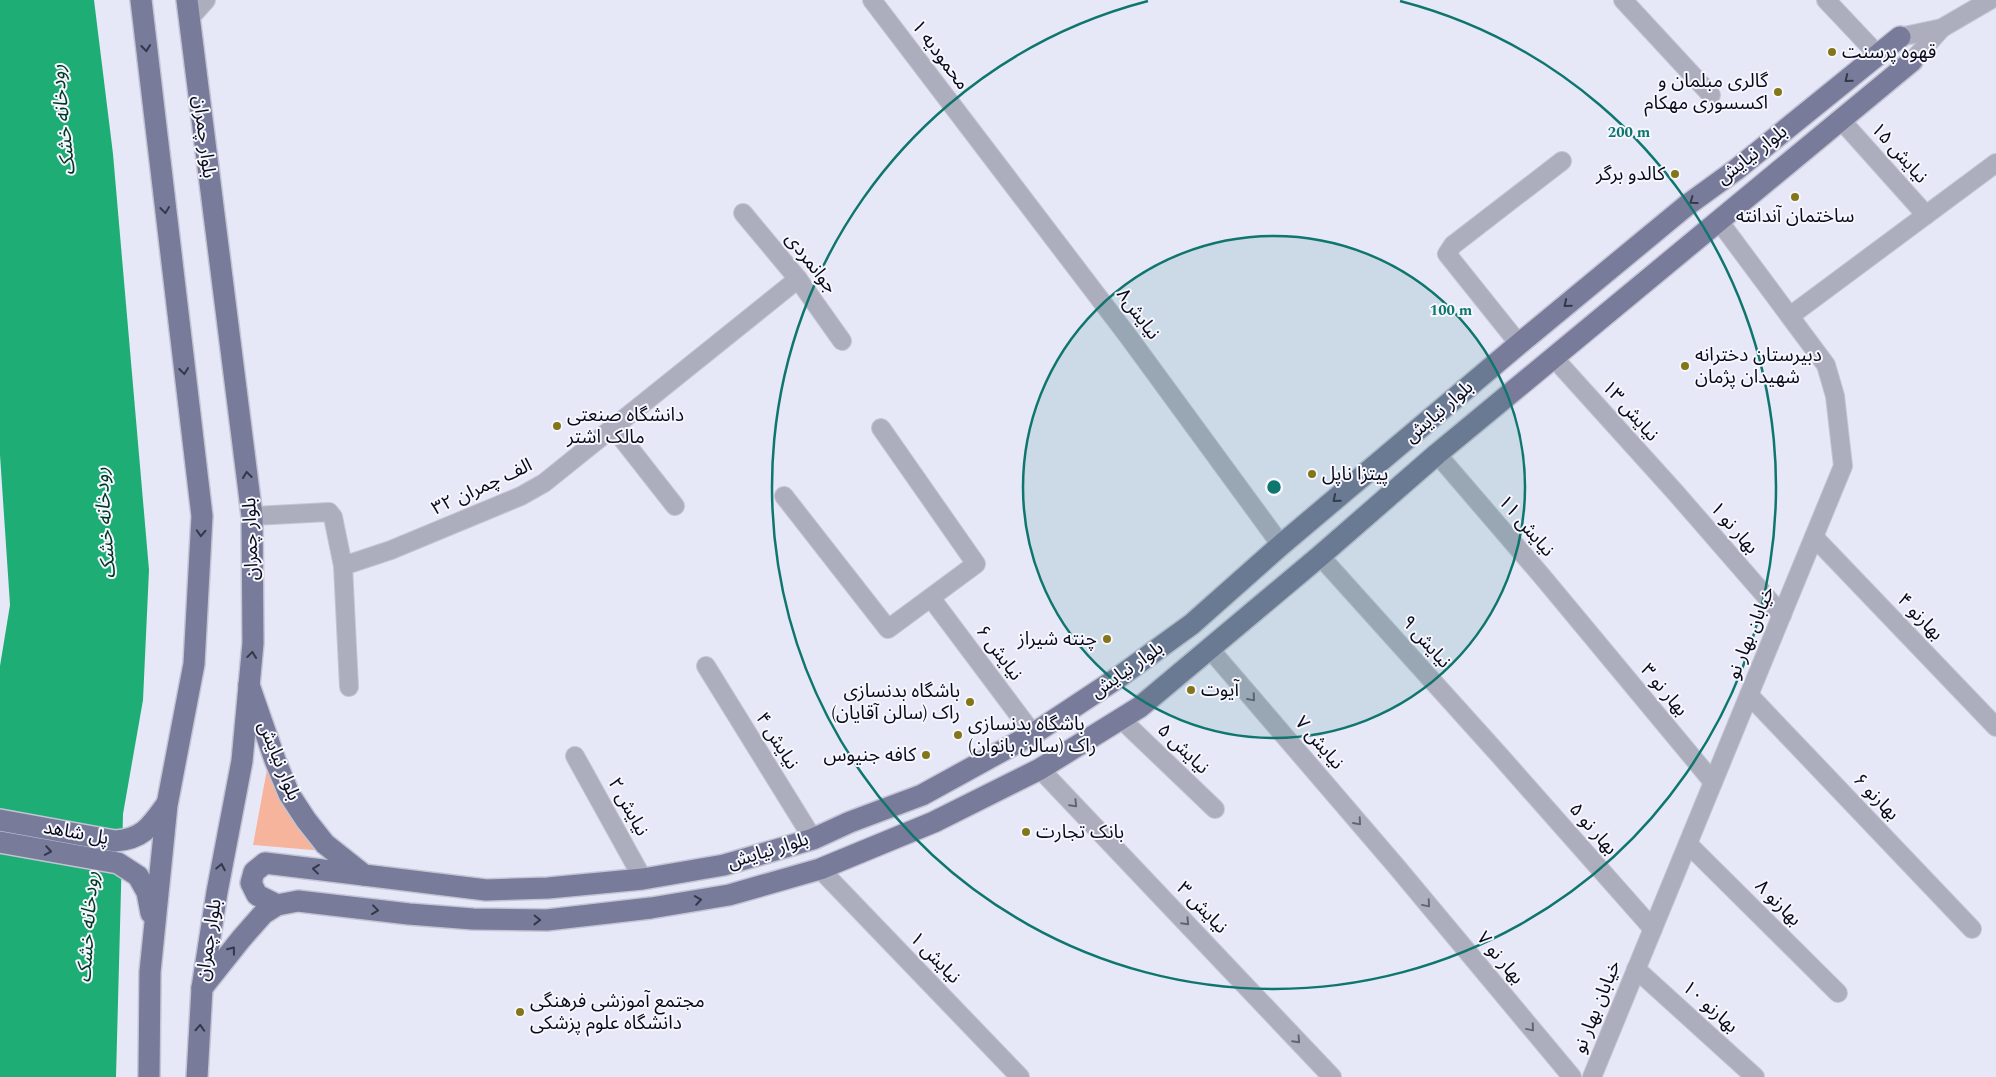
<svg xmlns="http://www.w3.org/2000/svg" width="1996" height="1077" font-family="Spectral,'Noto Sans Arabic',serif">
  <rect width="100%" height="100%" fill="#e6e8f8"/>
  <polygon fill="#f7b49c" points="268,764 285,809 324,851 253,845"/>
  <polygon fill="#1ead75" points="0,0 94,0 113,154 149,570 143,700 123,814 116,1077 0,1077 0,666 10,605 0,455"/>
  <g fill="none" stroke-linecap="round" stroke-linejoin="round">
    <g stroke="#c3c4d4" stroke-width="20">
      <g id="minor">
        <polyline points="872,0 1128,336 1281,545"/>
        <polyline points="1623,0 1711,95"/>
        <polyline points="1826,0 1878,55"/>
        <polyline points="189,19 206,0"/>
        <polyline points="1900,37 1942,28 1990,0"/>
        <polyline points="1912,61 1942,28"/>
        <polyline points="1841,120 1926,215"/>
        <polyline points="743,213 798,279 842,341"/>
        <polyline points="1790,316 1996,163"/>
        <polyline points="1519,344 1447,254 1453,245 1562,161"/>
        <polyline points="1554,358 1675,492 1782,615"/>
        <polyline points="613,427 675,506"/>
        <polyline points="1437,454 1541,575 1713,782"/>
        <polyline points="784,496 888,629 976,564 881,428"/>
        <polyline points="252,516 329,512 333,517 343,566 391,550 521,496 544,483 798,279"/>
        <polyline points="1814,537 1996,727"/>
        <polyline points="1320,556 1501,757 1653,929"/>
        <polyline points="343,566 349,687"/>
        <polyline points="931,598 1033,734"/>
        <polyline points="1209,648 1396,866 1572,1077"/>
        <polyline points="706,666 813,839"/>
        <polyline points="1749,695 1972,929"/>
        <polyline points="1121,719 1215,809"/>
        <polyline points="575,756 643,879"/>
        <polyline points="1040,769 1332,1077"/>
        <polyline points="1688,844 1838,993"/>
        <polyline points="820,869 1020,1077"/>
        <polyline points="1636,969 1755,1077"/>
        <polyline points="1592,1077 1843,466 1835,396 1826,365 1719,221"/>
      </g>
    </g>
    <g stroke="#c3c4d4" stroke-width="24">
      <g id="major">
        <polyline points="141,0 202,516 194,664 167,805 150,972 149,1077"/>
        <polyline points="187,0 252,516 253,643 242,761 217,892 202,988 197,1077"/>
        <polyline points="249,685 275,760 289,794 306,820 325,844 364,875 486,890 548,888 643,879 724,865 813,839 850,822 922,795 1033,734 1119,677 1192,624 1281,545 1519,344 1686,206 1737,169 1900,37"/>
        <path d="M0,820L115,841C143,839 151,826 166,805"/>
        <polyline points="0,842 118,863 138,876 147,892 151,913"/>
        <polyline points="277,905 257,895 251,883 254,872 265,863 364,875"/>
        <polyline points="202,988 241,939 263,914 277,905 298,901 409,914 473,919 547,920 651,908 729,895 820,869 934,822 1040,769 1140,707 1320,556 1437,454 1912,61"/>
      </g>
    </g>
    <use href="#minor" stroke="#acaebe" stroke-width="18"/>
    <use href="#major" stroke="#787b99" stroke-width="21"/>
  </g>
  <defs><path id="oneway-chevron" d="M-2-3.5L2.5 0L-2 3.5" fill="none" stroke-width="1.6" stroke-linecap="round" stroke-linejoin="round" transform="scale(1.25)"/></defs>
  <g stroke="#35374b">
    <use href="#oneway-chevron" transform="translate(146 48) rotate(84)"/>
    <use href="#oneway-chevron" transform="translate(1848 79) rotate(141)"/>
    <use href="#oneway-chevron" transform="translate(1693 201) rotate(144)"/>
    <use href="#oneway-chevron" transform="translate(165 210) rotate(83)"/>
    <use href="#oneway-chevron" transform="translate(1567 304) rotate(140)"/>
    <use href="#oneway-chevron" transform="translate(184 371) rotate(83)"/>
    <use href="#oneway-chevron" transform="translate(247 475) rotate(-97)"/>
    <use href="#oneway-chevron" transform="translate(1336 499) rotate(140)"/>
    <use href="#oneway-chevron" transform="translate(201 533) rotate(93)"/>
    <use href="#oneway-chevron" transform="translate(252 655) rotate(-84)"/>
    <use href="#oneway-chevron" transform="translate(48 851) rotate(10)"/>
    <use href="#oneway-chevron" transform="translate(221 867) rotate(-79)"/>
    <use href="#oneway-chevron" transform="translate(316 869) rotate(-173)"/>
    <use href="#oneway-chevron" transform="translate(698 900) rotate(-9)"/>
    <use href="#oneway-chevron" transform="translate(375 910) rotate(7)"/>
    <use href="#oneway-chevron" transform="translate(537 920) rotate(1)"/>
    <use href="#oneway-chevron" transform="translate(232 950) rotate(-52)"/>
    <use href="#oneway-chevron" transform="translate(200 1028) rotate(-87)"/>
  </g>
  <g stroke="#636473">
    <use href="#oneway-chevron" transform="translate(1252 698) rotate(49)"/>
    <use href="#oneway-chevron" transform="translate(1074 804) rotate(46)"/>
    <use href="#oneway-chevron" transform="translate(1358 822) rotate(49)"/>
    <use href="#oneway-chevron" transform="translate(1427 904) rotate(50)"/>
    <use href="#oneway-chevron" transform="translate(1186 922) rotate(46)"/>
    <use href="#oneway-chevron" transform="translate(1531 1028) rotate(50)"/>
    <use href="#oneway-chevron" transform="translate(1297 1040) rotate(47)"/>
  </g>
  <circle cx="1274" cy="487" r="251" fill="#0f766e" fill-opacity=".12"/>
  <g fill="none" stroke="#0f766e" stroke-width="2.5">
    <circle cx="1274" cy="487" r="251"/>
    <path d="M1400 1A502 502 0 1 1 1148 1"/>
  </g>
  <g fill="#837619" stroke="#f5f6fe" stroke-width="2">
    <circle cx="1832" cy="52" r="5"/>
    <circle cx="1778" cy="92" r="5"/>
    <circle cx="1675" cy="174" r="5"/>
    <circle cx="1795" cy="197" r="5"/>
    <circle cx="1685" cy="366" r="5"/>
    <circle cx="557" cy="426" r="5"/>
    <circle cx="1312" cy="474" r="5"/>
    <circle cx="1107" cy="639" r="5"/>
    <circle cx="1191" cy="690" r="5"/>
    <circle cx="970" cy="702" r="5"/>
    <circle cx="958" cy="735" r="5"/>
    <circle cx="926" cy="755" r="5"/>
    <circle cx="1026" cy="832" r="5"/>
    <circle cx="520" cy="1012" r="5"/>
  </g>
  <g text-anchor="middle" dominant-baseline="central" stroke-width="4" stroke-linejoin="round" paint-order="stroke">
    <g font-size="19" fill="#090a17" stroke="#f5f6fe" text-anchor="start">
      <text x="1842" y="52">قهوه پرسنت</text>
      <text x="1768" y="81" text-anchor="end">گالری مبلمان و<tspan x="1768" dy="22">اکسسوری مهکام</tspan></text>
      <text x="1665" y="174" text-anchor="end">کالدو برگر</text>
      <text x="1795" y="216" text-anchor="middle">ساختمان آندانته</text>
      <text x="1695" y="355">دبیرستان دخترانه<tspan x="1695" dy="22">شهیدان پژمان</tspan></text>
      <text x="567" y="415">دانشگاه صنعتی<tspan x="567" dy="22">مالک اشتر</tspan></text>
      <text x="1322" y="474">پیتزا ناپل</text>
      <text x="1097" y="639" text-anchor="end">چنته شیراز</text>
      <text x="1201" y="690">آیوت</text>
      <text x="960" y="691" text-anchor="end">باشگاه بدنسازی<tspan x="960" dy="22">راک (سالن آقایان)</tspan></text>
      <text x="968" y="724">باشگاه بدنسازی<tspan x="968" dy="22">راک (سالن بانوان)</tspan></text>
      <text x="916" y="755" text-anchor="end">کافه جنیوس</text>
      <text x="1036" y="832">بانک تجارت</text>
      <text x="530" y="1001">مجتمع آموزشی فرهنگی<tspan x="530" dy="22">دانشگاه علوم پزشکی</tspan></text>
    </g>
    <g font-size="19" fill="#090a17" stroke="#f5f6fe">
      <text transform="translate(940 55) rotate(53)">۱ محمودیه</text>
      <text transform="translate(204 137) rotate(83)">بلوار چمران</text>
      <text transform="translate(1899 153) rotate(48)">۱۵ نیایش</text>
      <text transform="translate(1752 155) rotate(-38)">بلوار نیایش</text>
      <text transform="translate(811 263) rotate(52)">جوانمردی</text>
      <text transform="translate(1138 314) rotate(53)">نیایش۸</text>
      <text transform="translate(1630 411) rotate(48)">نیایش ۱۳</text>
      <text transform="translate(1439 412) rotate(-41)">بلوار نیایش</text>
      <text transform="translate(482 487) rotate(-25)">۳۲ الف چمران</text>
      <text transform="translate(1526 526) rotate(49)">نیایش ۱۱</text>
      <text transform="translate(1734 528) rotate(49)">۱ بهار نو</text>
      <text transform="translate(251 539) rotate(-92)">بلوار چمران</text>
      <text transform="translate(1920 617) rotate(46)">۴ بهارنو</text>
      <text transform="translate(1751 633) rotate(-68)">خیابان بهار نو</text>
      <text transform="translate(1426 642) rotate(48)">نیایش ۹</text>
      <text transform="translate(999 653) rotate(53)">نیایش ۶</text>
      <text transform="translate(1127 670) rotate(-35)">بلوار نیایش</text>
      <text transform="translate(1664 690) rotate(50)">۳ بهار نو</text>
      <text transform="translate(777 741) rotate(58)">نیایش ۴</text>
      <text transform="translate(1319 743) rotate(49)">نیایش ۷</text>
      <text transform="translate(1183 749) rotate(44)">نیایش ۵</text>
      <text transform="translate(279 761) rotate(68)">بلوار نیایش</text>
      <text transform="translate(1876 797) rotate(46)">۶ بهارنو</text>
      <text transform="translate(628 807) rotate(61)">نیایش ۲</text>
      <text transform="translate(1593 829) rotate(49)">۵ بهار نو</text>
      <text transform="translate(76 833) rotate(10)">پل شاهد</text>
      <text transform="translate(768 851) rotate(-17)">بلوار نیایش</text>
      <text transform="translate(1778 903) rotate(45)">۸ بهارنو</text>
      <text transform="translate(1202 908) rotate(46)">نیایش ۳</text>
      <text transform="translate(209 940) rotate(-81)">بلوار چمران</text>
      <text transform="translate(935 958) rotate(46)">نیایش ۱</text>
      <text transform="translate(1500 958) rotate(50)">۷ بهار نو</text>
      <text transform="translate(1597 1007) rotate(-68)">خیابان بهار نو</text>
      <text transform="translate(1710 1007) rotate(42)">۱۰ بهارنو</text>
    </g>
    <g font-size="20" font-style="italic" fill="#003721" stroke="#f5f6fe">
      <text transform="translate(63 120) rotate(-96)">رودخانه خشک</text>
      <text transform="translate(105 523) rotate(-94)">رودخانه خشک</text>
      <text transform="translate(88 927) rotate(-86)">رودخانه خشک</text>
    </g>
  </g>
  <circle cx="1274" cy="487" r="8" fill="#0f766e" stroke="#f5f6fe" stroke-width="2.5"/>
  <g font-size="15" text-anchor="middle" font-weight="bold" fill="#0f766e" stroke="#f5f6fe" stroke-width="4" stroke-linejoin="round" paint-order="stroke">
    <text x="1629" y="137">200 m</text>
    <text x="1451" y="315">100 m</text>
  </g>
</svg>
